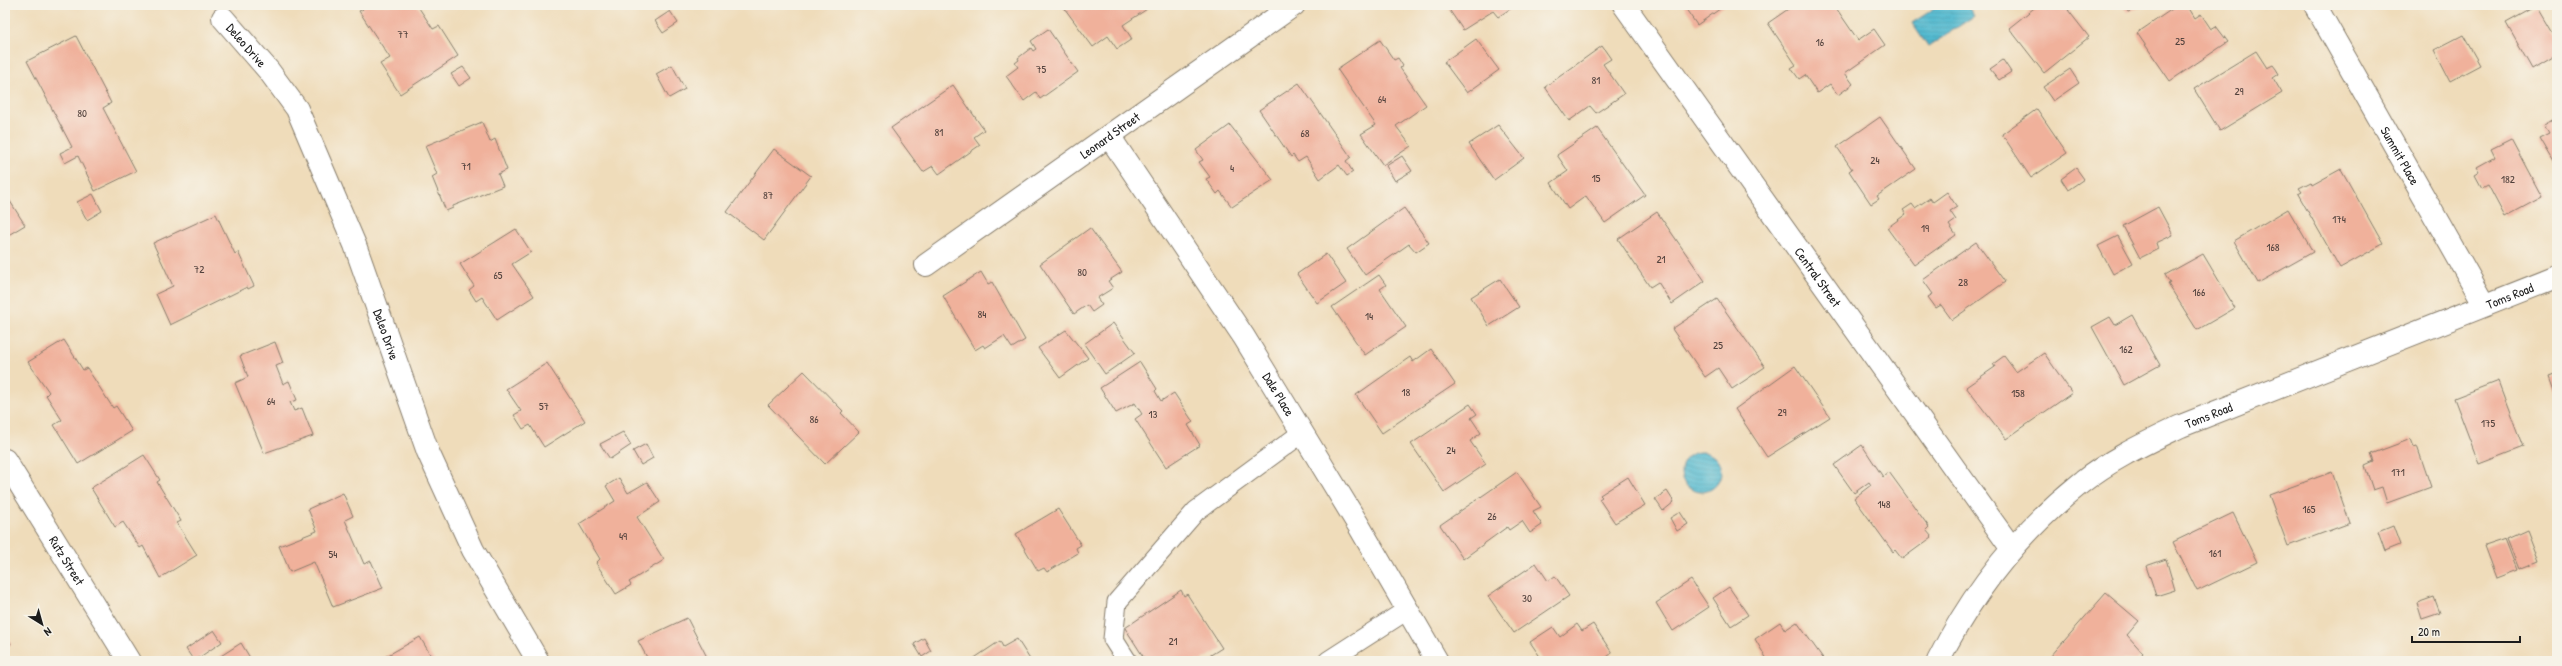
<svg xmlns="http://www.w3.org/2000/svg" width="2562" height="666" font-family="'Patrick Hand',sans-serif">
  <defs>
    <pattern id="water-rules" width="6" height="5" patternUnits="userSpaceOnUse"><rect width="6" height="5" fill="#52bad0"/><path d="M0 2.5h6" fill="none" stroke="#479fb2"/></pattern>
  </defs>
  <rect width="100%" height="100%" fill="#f7f3e8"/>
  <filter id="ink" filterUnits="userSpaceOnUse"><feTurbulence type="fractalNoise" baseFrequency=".025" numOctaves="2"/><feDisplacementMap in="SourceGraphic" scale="8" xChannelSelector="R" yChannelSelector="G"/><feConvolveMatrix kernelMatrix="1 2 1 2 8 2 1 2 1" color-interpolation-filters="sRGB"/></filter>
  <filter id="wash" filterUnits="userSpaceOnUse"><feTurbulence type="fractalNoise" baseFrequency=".012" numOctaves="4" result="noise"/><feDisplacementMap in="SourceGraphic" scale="16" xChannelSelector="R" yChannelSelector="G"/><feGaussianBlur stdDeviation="0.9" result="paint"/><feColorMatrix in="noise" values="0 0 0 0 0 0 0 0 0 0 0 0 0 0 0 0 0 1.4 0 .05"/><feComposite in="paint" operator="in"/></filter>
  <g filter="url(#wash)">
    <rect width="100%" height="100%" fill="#efdcba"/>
    <g fill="url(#water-rules)" stroke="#376b76">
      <polygon points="1940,5 1967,5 1974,16 1928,47 1912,23"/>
      <circle cx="1701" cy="472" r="20"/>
    </g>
    <g id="blocks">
      <g fill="#f0b19b">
        <polygon points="360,5 417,5 433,29 439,26 458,56 400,94 380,64 390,58 359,11 363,9"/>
        <polygon points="1062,5 1145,5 1147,9 1123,25 1132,39 1117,49 1108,36 1093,47"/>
        <polygon points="1451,5 1516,5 1498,17 1493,11 1463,30 1448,8"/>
        <polygon points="1683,5 1724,5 1724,6 1697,25"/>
        <polygon points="1794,5 1834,5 1858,40 1874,29 1885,45 1845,73 1853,84 1838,95 1830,84 1817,93 1805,75 1799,79 1791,68 1796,65 1768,23"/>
        <polygon points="2038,5 2068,5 2070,9 2068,10 2089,37 2044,73 2009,28"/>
        <polygon points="2123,5 2145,5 2128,12"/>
        <polygon points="2178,5 2187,5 2195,18 2201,14 2211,29 2216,26 2228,42 2170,81 2137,33"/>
        <polygon points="2537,6 2557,40 2557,54 2532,69 2506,23"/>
        <polygon points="670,11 678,23 663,33 655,21"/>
        <polygon points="1048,29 1078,72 1040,99 1036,92 1024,101 1006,76 1018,67 1015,63 1019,60 1018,58 1031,48 1033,51 1036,49 1031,41"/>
        <polygon points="2463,35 2480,65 2450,81 2434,50"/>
        <polygon points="76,36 111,103 103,108 136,171 95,191 78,156 65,163 60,153 72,147 27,61"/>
        <polygon points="1476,39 1499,70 1467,93 1444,62"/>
        <polygon points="1380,40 1394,60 1398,58 1403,66 1400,68 1426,105 1396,126 1411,146 1383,165 1361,134 1376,125 1337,69"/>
        <polygon points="1602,46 1611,59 1603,64 1624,94 1596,113 1590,106 1569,121 1545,87"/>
        <polygon points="2256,51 2267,68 2273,65 2276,69 2279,74 2273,78 2282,93 2220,131 2194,89"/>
        <polygon points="2003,60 2011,72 1999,80 1990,69"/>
        <polygon points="672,65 685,89 669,98 656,74"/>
        <polygon points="463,67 471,78 459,86 451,74"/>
        <polygon points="2070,69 2079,83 2053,101 2043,87"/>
        <polygon points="1299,83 1351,157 1346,161 1353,172 1347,176 1339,165 1320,179 1306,157 1298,162 1293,155 1291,157 1259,110"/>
        <polygon points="953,85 984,130 974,137 980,145 939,174 933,166 923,172 891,128"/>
        <polygon points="2037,109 2067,153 2031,178 2002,134"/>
        <polygon points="1880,117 1916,169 1877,196 1879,199 1871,204 1849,171 1852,169 1837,147"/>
        <polygon points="2557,117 2557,167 2540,138 2550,133 2545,124"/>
        <polygon points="482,122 490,142 495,139 507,170 498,174 503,186 453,206 453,208 446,211 432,177 437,174 425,146"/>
        <polygon points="1230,125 1273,180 1232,207 1220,191 1217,194 1206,179 1210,177 1199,162 1203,160 1196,150"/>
        <polygon points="1498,125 1524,158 1494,180 1469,144"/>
        <polygon points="1597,128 1645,195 1605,223 1586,196 1568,209 1551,183 1568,171 1557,155"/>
        <polygon points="2511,139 2542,197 2505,217 2488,185 2482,188 2475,175 2480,172 2477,167 2495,157 2491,149"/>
        <polygon points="774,149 811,176 764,240 727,212"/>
        <polygon points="1402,156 1412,171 1395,181 1386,166"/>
        <polygon points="2076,168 2084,179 2068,190 2061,179"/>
        <polygon points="2341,169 2383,244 2340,268 2298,194 2302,192 2299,188 2311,182 2312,185"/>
        <polygon points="1947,192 1957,207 1950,211 1956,220 1949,225 1956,235 1914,265 1887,228 1906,214 1903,210 1912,204 1915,208 1930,198 1933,202"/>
        <polygon points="93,194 102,211 87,220 77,202"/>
        <polygon points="8,198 25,225 5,237 5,200"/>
        <polygon points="2158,207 2173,235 2156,243 2158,249 2140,258 2123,226"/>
        <polygon points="1404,208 1429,243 1416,252 1409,244 1365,275 1347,249"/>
        <polygon points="2288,209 2313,252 2258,283 2234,241"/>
        <polygon points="1657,212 1705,281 1672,304 1658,282 1650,287 1618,239"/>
        <polygon points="216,214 235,254 238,252 254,286 248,289 247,287 170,325 156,294 173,286 153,243"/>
        <polygon points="1090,228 1122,272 1108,281 1113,288 1097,298 1102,305 1092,312 1087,305 1074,314 1040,264"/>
        <polygon points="516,229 531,252 512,264 534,296 497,320 482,297 476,301 469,290 474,286 460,264"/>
        <polygon points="2118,236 2133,263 2113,274 2098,246"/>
        <polygon points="1976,242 2005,282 1952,320 1941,305 1936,308 1928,297 1933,294 1923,280"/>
        <polygon points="1326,254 1346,283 1317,303 1297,274"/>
        <polygon points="2203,254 2235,308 2197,330 2168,284 2170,283 2165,275"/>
        <polygon points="981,272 988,284 992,282 1025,340 1012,348 1004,336 985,348 983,345 975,350 943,296"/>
        <polygon points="1379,275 1386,285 1380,289 1406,327 1365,355 1332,307"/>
        <polygon points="1500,279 1519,307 1489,326 1471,297"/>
        <polygon points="1717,299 1765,367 1732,389 1718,368 1705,377 1672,329"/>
        <polygon points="2132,315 2160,365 2124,385 2092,327 2110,317 2115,325"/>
        <polygon points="1113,323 1135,353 1105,374 1084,344"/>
        <polygon points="1066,330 1088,358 1060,378 1038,348"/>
        <polygon points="64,340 83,370 87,368 113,408 116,406 132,431 78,464 54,425 62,420 46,395 49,392 28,362"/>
        <polygon points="275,342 283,363 276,366 283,384 289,381 297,400 290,402 294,411 302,408 313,436 264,453 235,383 248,377 240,356"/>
        <polygon points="1431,349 1455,384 1382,433 1356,395 1410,357 1413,362"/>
        <polygon points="2044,353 2072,393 2006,439 1966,387 1995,367 1993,364 2004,356 2016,372"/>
        <polygon points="1140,362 1157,389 1155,391 1161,401 1174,393 1193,422 1188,425 1200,445 1166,467 1135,419 1142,414 1135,403 1116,413 1100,388"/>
        <polygon points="547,363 585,421 544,447 530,425 523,429 514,415 521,411 506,389"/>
        <polygon points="1795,366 1830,417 1767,457 1735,409"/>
        <polygon points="804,371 843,411 841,413 859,432 825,464 768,405"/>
        <polygon points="2557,374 2557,399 2549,377"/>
        <polygon points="2498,381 2523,447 2479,464 2454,398"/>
        <polygon points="1470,404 1477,414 1471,418 1481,433 1470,441 1486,464 1444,492 1411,444"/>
        <polygon points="623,432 631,445 610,459 600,444"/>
        <polygon points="2411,439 2414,447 2417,446 2431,487 2387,503 2382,487 2373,490 2365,466 2374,462 2371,454"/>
        <polygon points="646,444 653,458 641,465 633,451"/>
        <polygon points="1862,445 1883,477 1889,472 1929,527 1926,530 1932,537 1902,559 1895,550 1893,552 1854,498 1871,485 1869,482 1854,493 1834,465"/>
        <polygon points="144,455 160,480 157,482 181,521 177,523 197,555 160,578 143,546 140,548 123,522 115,527 91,488"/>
        <polygon points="1517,472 1541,507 1533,511 1542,525 1530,533 1522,521 1509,530 1507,527 1463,559 1440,525"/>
        <polygon points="2332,472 2350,523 2288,546 2269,495"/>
        <polygon points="1628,477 1645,505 1615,523 1599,499 1602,497 1600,495"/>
        <polygon points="619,478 628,493 647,482 660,502 637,517 664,560 629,582 631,585 616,594 596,563 600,559 579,524 615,501 606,486"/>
        <polygon points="1667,491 1674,502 1663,511 1655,499"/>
        <polygon points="343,493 353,516 345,520 364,564 371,561 383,588 333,607 314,562 290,572 279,546 317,531 308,509"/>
        <polygon points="1058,509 1081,545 1076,548 1078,553 1047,572 1044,568 1038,571 1016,534"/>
        <polygon points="1680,512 1688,524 1677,531 1670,518"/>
        <polygon points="2233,513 2257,562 2197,591 2173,542"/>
        <polygon points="2393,526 2400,545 2385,551 2378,532"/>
        <polygon points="2527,530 2539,561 2519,569 2507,539"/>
        <polygon points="2505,539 2517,570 2496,578 2484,546"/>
        <polygon points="2166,559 2175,590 2156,596 2146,566"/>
        <polygon points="1536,563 1548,581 1555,576 1569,596 1514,633 1488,596"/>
        <polygon points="1691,580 1709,607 1673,631 1656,603"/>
        <polygon points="1729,587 1748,615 1731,626 1713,598"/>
        <polygon points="1181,590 1184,596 1187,594 1222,648 1201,661 1146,661 1125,628"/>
        <polygon points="2106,593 2139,621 2127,635 2143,653 2136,661 2054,661 2050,657"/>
        <polygon points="2434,597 2440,613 2422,619 2417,603"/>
        <polygon points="687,618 709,661 649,661 638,641"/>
        <polygon points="1780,622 1785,630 1797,622 1825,661 1768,661 1755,639"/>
        <polygon points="1577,624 1582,631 1593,624 1612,653 1602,661 1543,661 1530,642 1553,627 1560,637"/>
        <polygon points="214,630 222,642 194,661 186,649"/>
        <polygon points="5,633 11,644 5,647"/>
        <polygon points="420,637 434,661 383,661 381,659"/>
        <polygon points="924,638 931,651 922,657 914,644"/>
        <polygon points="1017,639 1031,661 970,661 1000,641 1003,647"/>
        <polygon points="241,643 252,661 213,661"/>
      </g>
    </g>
  </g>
  <g filter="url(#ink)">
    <use href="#blocks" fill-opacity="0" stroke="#867c6b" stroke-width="1"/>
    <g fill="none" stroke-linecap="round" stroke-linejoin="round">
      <g stroke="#867c6b" stroke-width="21">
        <g id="lane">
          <polyline points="1127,661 1113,639 1117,602 1196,511 1302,433"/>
          <polyline points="1328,661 1407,610"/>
        </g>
      </g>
      <g stroke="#867c6b" stroke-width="24">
        <g id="street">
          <path id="s1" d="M1624,5L2012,549"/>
          <path id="s2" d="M2315,5L2485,305"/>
          <path id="s3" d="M223,18L269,71L297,109L355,245L428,452L473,550L538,661"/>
          <path id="s4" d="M1109,136L1244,337L1359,526L1437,661"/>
          <path id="s5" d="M926,265L1294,5"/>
          <path id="s6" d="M5,460L129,661"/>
        </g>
      </g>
      <g stroke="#867c6b" stroke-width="24">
        <g id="secondary">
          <path id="s7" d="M1938,661C1972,593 2021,531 2081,483C2111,459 2146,443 2181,426L2557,277"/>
        </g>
      </g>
      <use href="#lane" stroke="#fff" stroke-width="19"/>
      <use href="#street" stroke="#fff" stroke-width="22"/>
      <use href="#secondary" stroke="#fff" stroke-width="22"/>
    </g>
  </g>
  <g text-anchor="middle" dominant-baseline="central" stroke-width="4" stroke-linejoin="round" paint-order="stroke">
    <g font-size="11" fill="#51413c">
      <text x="403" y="34">77</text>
      <text x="2180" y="41">25</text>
      <text x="1820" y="42">16</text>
      <text x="1041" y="69">75</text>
      <text x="1596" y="80">81</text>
      <text x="2239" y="91">29</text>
      <text x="1382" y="99">64</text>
      <text x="82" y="113">80</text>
      <text x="939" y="132">81</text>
      <text x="1305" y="133">68</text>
      <text x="1875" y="160">24</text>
      <text x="466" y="166">71</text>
      <text x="1232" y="168">4</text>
      <text x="1596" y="178">15</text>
      <text x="2508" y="179">182</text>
      <text x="768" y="195">87</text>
      <text x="2339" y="219">174</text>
      <text x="1925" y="228">19</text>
      <text x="2273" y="247">168</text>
      <text x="1661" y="259">21</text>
      <text x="199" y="269">72</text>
      <text x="1082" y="272">80</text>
      <text x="498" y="275">65</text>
      <text x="1963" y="282">28</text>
      <text x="2199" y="292">166</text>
      <text x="982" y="314">84</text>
      <text x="1369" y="316">14</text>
      <text x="1718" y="345">25</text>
      <text x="2126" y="349">162</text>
      <text x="1406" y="392">18</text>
      <text x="2018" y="393">158</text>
      <text x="271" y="401">64</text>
      <text x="544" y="406">57</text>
      <text x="1782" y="412">29</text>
      <text x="1153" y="414">13</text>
      <text x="814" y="419">86</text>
      <text x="2488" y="423">175</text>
      <text x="1451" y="450">24</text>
      <text x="2398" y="472">171</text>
      <text x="1884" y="504">148</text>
      <text x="2309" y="509">165</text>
      <text x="1492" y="516">26</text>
      <text x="623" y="536">49</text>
      <text x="2215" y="553">161</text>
      <text x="333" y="554">54</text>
      <text x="1527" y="598">30</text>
      <text x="1173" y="641">21</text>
    </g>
    <g font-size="13" fill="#1c1c1c" stroke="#f7f3e8">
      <text stroke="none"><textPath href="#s3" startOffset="36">Deleo Drive</textPath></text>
      <text stroke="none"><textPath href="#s5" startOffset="225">Leonard Street</textPath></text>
      <text stroke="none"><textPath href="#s2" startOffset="173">Summit Place</textPath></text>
      <text stroke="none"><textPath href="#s1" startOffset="334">Central Street</textPath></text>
      <text stroke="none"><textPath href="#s7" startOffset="699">Toms Road</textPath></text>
      <text stroke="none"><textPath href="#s3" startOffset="360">Deleo Drive</textPath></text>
      <text stroke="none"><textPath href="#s4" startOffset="309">Dale Place</textPath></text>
      <text stroke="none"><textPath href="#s7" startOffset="375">Toms Road</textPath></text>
      <text stroke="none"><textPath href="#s6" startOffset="118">Rutz Street</textPath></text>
    </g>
  </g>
  <rect width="2562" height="666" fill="none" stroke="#f7f3e8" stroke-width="20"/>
  <g transform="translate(42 624) rotate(143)" stroke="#f7f3e8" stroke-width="3" paint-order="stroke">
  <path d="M0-3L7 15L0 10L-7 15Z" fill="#1c1c1c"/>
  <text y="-6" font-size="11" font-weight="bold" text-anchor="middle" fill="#1c1c1c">N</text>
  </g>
  <path d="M2412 636v6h108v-6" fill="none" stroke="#1c1c1c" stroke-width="2"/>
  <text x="2418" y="636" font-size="12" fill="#1c1c1c" stroke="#f7f3e8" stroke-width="3" paint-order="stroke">20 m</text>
</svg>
